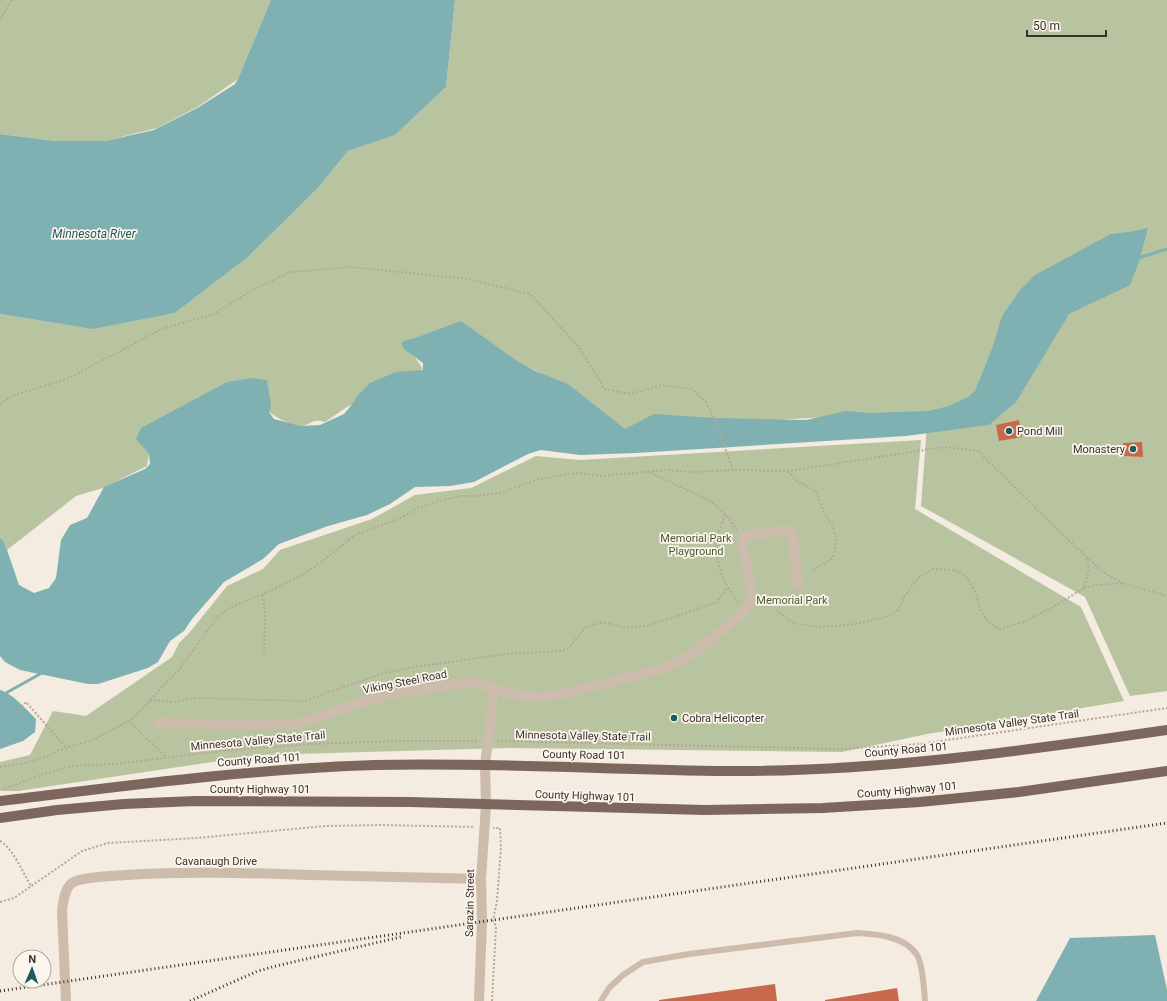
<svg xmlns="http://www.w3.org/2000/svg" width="1167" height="1001" font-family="Roboto,sans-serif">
  <rect width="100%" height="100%" fill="#f4ebe1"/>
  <g fill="#b8c4a0">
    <polygon points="0,0 271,0 238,79 199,106 157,128 105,141 56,141 0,134"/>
    <path d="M455,0H1167V691L1130,696L1085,597L921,506L928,411L625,429L536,371L530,368L410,350L423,369L347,407L325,422C309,418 313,425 301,426C292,427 276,417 269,412L142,445L149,454L147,466L103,488L76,496L7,550H0V314L87,328L175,313L248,257L316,190L348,151L395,135L446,87Z"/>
    <polygon points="921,440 915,509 1081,607 1124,701 927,734 842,752 507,748 259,755 18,791 0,791 0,762 30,755 53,711 86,716 172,657 179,643 190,632 227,586 263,569 280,550 372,519 415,495 471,488 536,456 580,460"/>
  </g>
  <g fill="#7fb0b2">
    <polygon points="271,0 455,0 446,87 395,135 348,151 316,190 248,257 175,313 92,329 0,314 0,134 56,141 105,141 154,130 199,107 235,84 238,79"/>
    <polygon points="1148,228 1139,262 1130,285 1069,314 1016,402 989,425 906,436 636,453 580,455 541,450 528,454 474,482 450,486 415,487 390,504 367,515 328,526 279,544 263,559 224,582 192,619 184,631 170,641 158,662 148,668 98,684 88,684 20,670 5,662 0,656 0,539 2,539 7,550 19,585 34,593 49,588 56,578 61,540 70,525 87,518 104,487 145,469 150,464 149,454 136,439 141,428 227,382 253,378 267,380 271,406 269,412 274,419 300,426 320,425 344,414 354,402 357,396 370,383 396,372 423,370 423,363 404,349 401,343 404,341 418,337 461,321 517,361 537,372 568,384 625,429 654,414 714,418 806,420 846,411 868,413 928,411 949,406 968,397 975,391 993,346 1002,316 1020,290 1035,275 1111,234 1129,232"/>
    <path d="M0,690C12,693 27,710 36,719L35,732L23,741L0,749Z"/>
    <polygon points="1155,935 1167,990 1167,1001 1036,1001 1070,938"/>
  </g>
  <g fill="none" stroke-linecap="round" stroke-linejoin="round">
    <g stroke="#7fb0b2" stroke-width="3">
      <polyline points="1138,258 1167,249"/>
      <polyline points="0,700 6,693 40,674 43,671"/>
    </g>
  </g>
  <g fill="#c8694b">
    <polygon points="1019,420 1022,437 999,441 996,425"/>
    <polygon points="1142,442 1143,457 1124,456 1123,443"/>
    <polygon points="775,984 777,1001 659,1001 659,1000"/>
    <polygon points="897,988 899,1001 825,1001 825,1000"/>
  </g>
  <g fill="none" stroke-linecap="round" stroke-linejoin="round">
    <g stroke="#b9a596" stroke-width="2" stroke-dasharray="2 2" stroke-linecap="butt">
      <polyline points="0,19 12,0"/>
      <polyline points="0,404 12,396 69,378 162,329 214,314 251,291 290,272 351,267 468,279 530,294 578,346 605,389 630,394 662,385 692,389 706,402 714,418 733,470 788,471 944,447 978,451 1061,533 1103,572 1122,583 1167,596"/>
      <polyline points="647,471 710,501 726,515 737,530"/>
      <polyline points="788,471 797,481 816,491 823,511 832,525 837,539 833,558 813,570"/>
      <path d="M725,515C722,524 716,536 716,545C716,567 725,585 738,602"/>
      <polyline points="1084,588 1096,585 1122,583"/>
      <polyline points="263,595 265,616 264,653"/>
      <polyline points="776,610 793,623 818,627 850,625 886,617 898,610 904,597 918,578 933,569 955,570 967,577 976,594 980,609 987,621 999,629 1023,622 1055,606 1084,588 1089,570 1087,558"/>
      <polyline points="150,700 172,702 197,698 304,701 381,674 408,668 506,654 561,651 569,648 586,627 604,622 626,628 650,625 695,610 717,602 727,588"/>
      <polyline points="14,716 26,702 67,749"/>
      <polyline points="129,721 165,756"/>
      <polyline points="497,741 839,749 920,744 1167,708"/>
      <polyline points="0,767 25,763 48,756 57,751 95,739 129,721 141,710 161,688 179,670 215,620 224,611 238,604 263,594 304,574 320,563 355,535 399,519 418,508 442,500 461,496 476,496 500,493 539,479 575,473 602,476 665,470 692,472 733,470"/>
      <polyline points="4,789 44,774 72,766 115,764 219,751 312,744 397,741 479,741"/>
      <path d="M0,841C13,848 23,873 31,886"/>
      <polyline points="0,902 14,898 82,851 108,843 197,838 325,826 383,825 475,827"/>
      <polyline points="492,1001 496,927 493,920 497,901 501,847 500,828 493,828"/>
    </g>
    <path stroke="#cdbbac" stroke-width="6" d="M601,1001L609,988L623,975L643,962L689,954L857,933C876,934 905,936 917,955C923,965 924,989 925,1001"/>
    <g stroke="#cdbbac" stroke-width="10">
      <path d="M493,688C514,697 535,698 558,695L661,669L682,660L710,641L744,611L751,601L752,594L742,541L743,538L746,536L785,530L789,531L792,533L798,584"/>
      <path d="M159,723L289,725C312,722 331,712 353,705C381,695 410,691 439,687C458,684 475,679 493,688V699L485,765L486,805L481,879L482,921L479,1001"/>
      <path d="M66,1001L62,912C63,903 64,889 72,883C80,877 114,876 126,875C187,871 249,873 311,875C368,876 424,878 481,879"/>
    </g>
    <g stroke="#7d675c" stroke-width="10">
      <path d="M0,801C125,786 249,769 375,765C493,762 610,770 728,771C875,772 1022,751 1167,730"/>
      <polyline points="0,818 57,810 124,804 195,801 410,802 705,810 823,808 920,802 1019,792 1167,771"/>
    </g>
    <g stroke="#3b302b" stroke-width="3" stroke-dasharray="1 3" stroke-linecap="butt">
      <polyline points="0,991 1167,823"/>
      <polyline points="190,1001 258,971 276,966 401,937"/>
    </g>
  </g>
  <g fill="#1f5a5e" stroke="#fbf5ee" stroke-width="1.5">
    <circle cx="1009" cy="431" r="4"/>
    <circle cx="1133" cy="449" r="4"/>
    <circle cx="674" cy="718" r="4"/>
  </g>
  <g text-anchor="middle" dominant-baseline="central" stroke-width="3.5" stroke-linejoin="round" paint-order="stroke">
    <g font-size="11" fill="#3b302b" stroke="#fbf5ee" text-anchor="start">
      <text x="1017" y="431">Pond Mill</text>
      <text x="1125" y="449" text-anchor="end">Monastery</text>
      <text x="682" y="718">Cobra Helicopter</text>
    </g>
    <g font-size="11" fill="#4a5a2e" stroke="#fbf5ee">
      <text x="696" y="538">Memorial Park<tspan x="696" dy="13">Playground</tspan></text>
      <text x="792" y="600">Memorial Park</text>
    </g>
    <g font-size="11" fill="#3b302b" stroke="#fbf5ee">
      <text transform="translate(405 682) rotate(-11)">Viking Steel Road</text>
      <text transform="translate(1012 723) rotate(-8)">Minnesota Valley State Trail</text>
      <text transform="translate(583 736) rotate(1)">Minnesota Valley State Trail</text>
      <text transform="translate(258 741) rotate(-5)">Minnesota Valley State Trail</text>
      <text transform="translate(906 750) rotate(-5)">County Road 101</text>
      <text transform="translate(584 755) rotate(1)">County Road 101</text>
      <text transform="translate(259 760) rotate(-4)">County Road 101</text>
      <text x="260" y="789">County Highway 101</text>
      <text transform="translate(907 790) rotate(-5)">County Highway 101</text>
      <text transform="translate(585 796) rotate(2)">County Highway 101</text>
      <text x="216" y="861">Cavanaugh Drive</text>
      <text transform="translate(470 903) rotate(-89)">Sarazin Street</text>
    </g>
    <g font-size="12" font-style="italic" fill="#1f5a5e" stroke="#fbf5ee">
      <text x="94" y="234">Minnesota River</text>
    </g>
  </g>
  <g transform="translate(32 969) rotate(2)"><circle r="19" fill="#fbf5ee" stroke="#aea6a0"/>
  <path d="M0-3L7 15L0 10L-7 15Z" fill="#1f5a5e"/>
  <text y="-6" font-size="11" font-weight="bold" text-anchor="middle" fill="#3b302b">N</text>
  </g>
  <path d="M1027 30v6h79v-6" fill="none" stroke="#3b302b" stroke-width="2"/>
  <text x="1033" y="30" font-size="12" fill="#3b302b" stroke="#fbf5ee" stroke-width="3" paint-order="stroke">50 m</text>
</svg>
